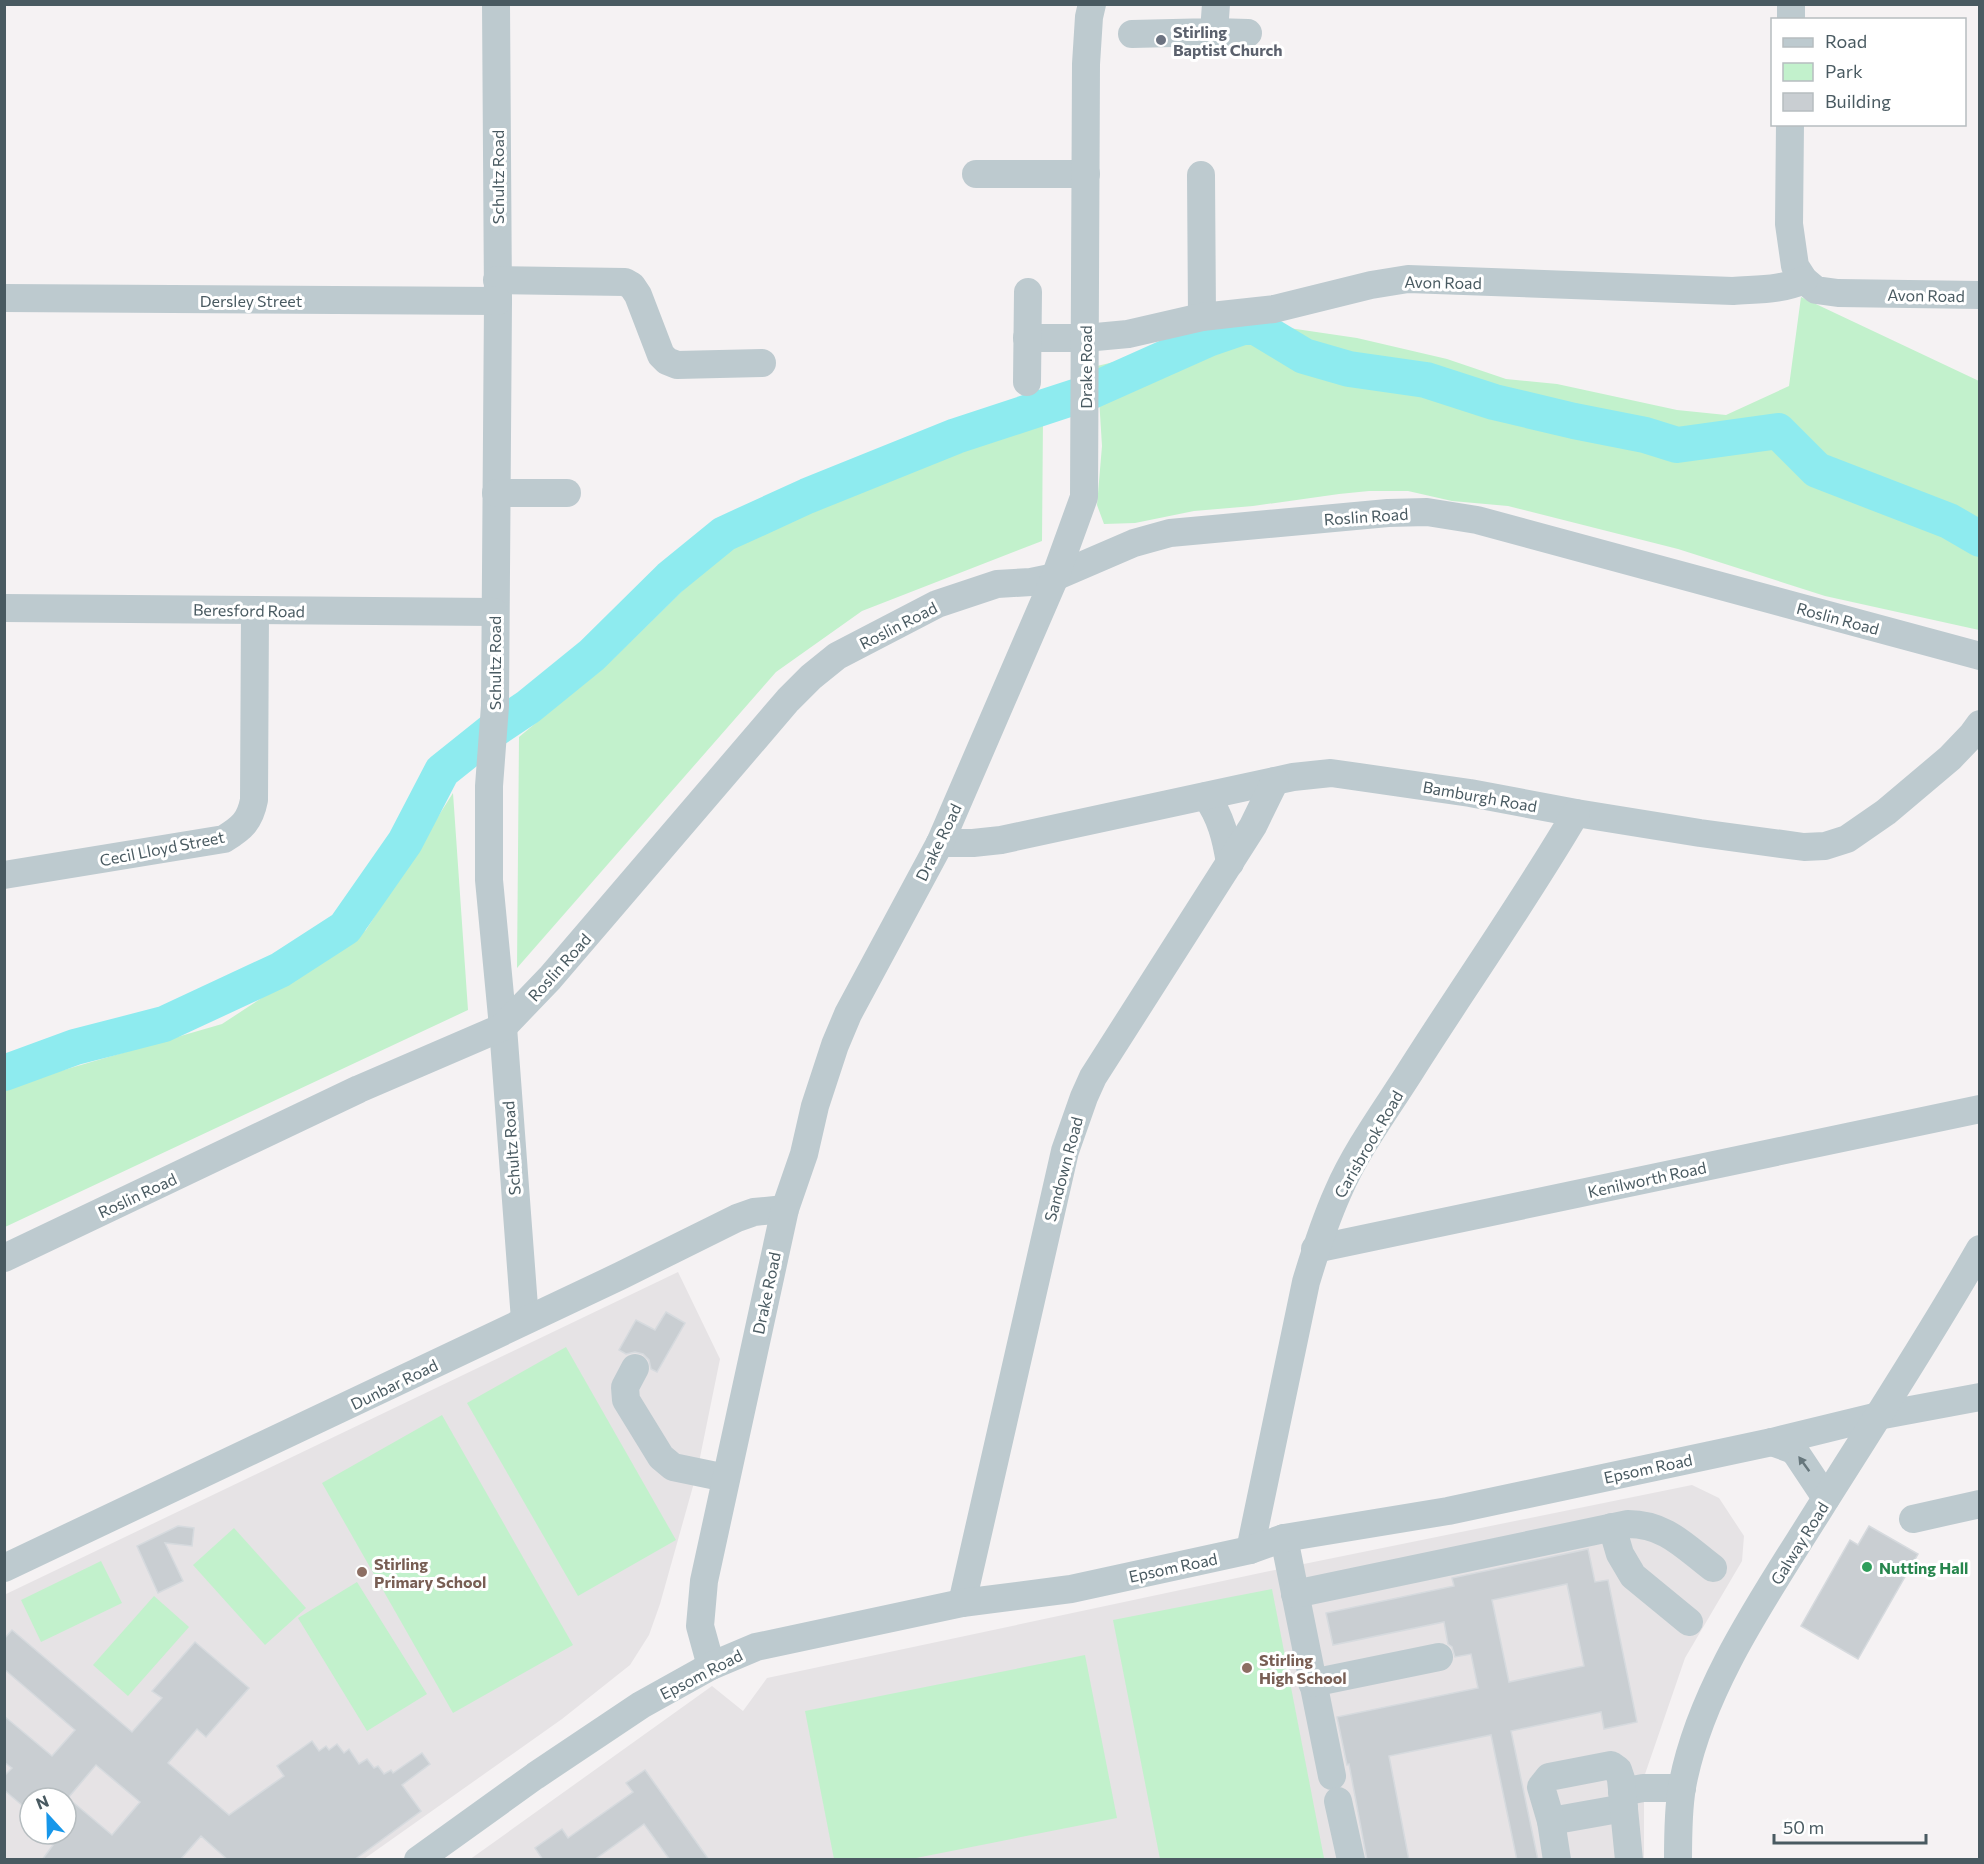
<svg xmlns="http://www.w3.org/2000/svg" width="1984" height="1864" font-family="Commissioner,sans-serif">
  <rect width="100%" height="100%" fill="#f5f2f3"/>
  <g fill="#e6e3e5" fill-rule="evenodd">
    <path d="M678,1272L720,1359L697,1472L660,1604L649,1635L630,1665L562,1719L364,1859H5L4,1595ZM30,1798H66V1834H30Z"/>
    <polygon points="1692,1485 1719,1498 1744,1536 1742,1561 1685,1658 1644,1777 1644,1859 469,1860 712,1686 743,1711 767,1678 1289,1567"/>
  </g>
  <g fill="#c2f1cc">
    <polygon points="1801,297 1979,381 1979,630 1825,596 1678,549 1508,506 1452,501 1408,491 1369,491 1339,494 1253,506 1194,511 1135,523 1104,524 1097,505 1102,446 1097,366 1118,361 1166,340 1207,328 1266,321 1289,328 1357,338 1447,359 1506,379 1557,384 1677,410 1726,415 1789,386"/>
    <polygon points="1043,417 1042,541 862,611 776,672 517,968 519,737 613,659 742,532"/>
    <polygon points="453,793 468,1010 5,1227 5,1087 222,1024 366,930"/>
    <polygon points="566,1347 676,1540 578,1596 467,1403"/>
    <polygon points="442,1415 573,1645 453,1713 322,1483"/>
    <polygon points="234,1528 306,1608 265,1645 193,1565"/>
    <polygon points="101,1561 122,1603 41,1642 21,1600"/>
    <polygon points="357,1582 427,1694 367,1731 298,1618"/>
    <polygon points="1272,1589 1324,1858 1160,1859 1113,1620"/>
    <polygon points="154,1596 189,1627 128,1696 93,1665"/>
    <polygon points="1085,1655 1117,1818 911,1859 834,1859 805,1711"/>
  </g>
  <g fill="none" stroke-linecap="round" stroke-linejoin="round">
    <polyline stroke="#8eebef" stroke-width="36" points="4,1073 75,1047 164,1024 280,970 345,928 405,842 442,771 492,731 528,707 592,655 670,578 724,534 807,496 956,436 1087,393 1208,339 1243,327 1256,327 1304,356 1349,369 1426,380 1494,402 1574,421 1645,435 1677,445 1778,431 1817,470 1949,521 1980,539"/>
  </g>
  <g fill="#c9ced2" stroke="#d6dade" stroke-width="1.5" fill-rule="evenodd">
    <polygon points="666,1312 685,1323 657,1372 651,1369 649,1360 643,1354 635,1352 626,1354 619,1350 636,1320 655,1330"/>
    <polygon points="178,1526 194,1528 192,1546 165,1543 183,1581 158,1593 137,1546"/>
    <polygon points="1869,1526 1918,1554 1858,1659 1801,1626 1850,1540 1858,1545"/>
    <path d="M1588,1549L1595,1582L1608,1580L1637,1722L1604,1729L1601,1712L1511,1731L1538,1860H1517L1491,1735L1389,1756L1409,1860H1367L1349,1764L1347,1765L1337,1717L1478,1688L1471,1654L1455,1657L1452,1647L1448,1644L1444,1622L1333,1645L1326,1613L1454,1586L1452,1578ZM1567,1584L1584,1666L1509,1682L1492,1600Z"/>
    <path d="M12,1630L132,1732L162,1698L152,1691L195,1642L249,1688L206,1737L197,1729L168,1763L229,1815L284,1776L277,1766L312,1741L319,1751L326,1746L329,1750L337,1744L344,1753L349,1749L359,1764L367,1759L374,1768L378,1766L384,1774L391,1770L393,1773L422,1753L430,1764L402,1785L421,1811L354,1860H228L201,1836L180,1860H42L53,1845L40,1834H66V1798H30V1812L4,1790V1776L12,1768L4,1762V1716L52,1756L75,1730L4,1669V1639ZM96,1765L140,1802L112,1835L68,1798Z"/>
    <polygon points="645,1770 709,1860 670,1860 644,1824 594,1860 543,1860 535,1848 562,1829 568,1838 633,1792 626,1783"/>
  </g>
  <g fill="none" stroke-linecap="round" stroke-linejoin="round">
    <g stroke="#bdcacf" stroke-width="28">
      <polyline points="496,4 498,301 495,706 489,786 489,880 503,1027 525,1320"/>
      <polyline points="1791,20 1791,4"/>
      <polyline points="1214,32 1248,33"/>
      <polyline points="1132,34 1214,32 1216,4"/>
      <polyline points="1790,124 1789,224 1795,266 1804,280 1816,290 1838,293 1980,295"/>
      <polyline points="976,174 1086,174"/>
      <polyline points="1201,175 1202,317"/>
      <polyline points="497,280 625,282 632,286 638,295 661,355 667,361 677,365 762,363"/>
      <polyline points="4,298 498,301"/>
      <path d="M1027,338H1085L1128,334L1202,317L1274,309L1371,285L1408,279L1733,291C1757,289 1782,290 1804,280"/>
      <polyline points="1027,382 1028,292"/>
      <polyline points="496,493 567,493"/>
      <polyline points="4,608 494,612"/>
      <path d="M1206,796C1221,817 1226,838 1230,863"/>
      <polyline points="940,843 973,843 1001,840 1293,777 1331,773 1470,793 1576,813 1700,833 1804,847 1825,846 1847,839 1886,812 1950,758 1972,735 1980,724"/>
      <path d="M4,875L224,839C242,828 250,821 254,800L255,610"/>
      <polyline points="1315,1249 1980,1109"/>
      <polyline points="4,1258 359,1089 503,1027 550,978 788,700 811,677 837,656 937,604 997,584 1031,582 1055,577 1134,543 1170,533 1388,513 1427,512 1477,520 1980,656"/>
      <polyline points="635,1368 625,1387 626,1400 661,1457 673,1467 726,1478"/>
      <polyline points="1772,1442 1791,1449 1796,1453 1826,1498"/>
      <polyline points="1913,1519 1980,1504"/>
      <polyline points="1612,1527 1620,1554 1633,1576 1689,1622"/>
      <polyline points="1284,1538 1332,1776"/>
      <path d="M1250,1550L1306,1282C1315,1252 1325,1221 1338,1192C1357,1148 1388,1107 1413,1067C1467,982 1525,900 1576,813"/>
      <polyline points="4,1568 620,1276 737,1218 754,1212 785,1209"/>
      <path d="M1295,1594L1628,1524C1666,1524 1685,1547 1713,1568"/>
      <polyline points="962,1603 1065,1151 1084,1097 1093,1077 1253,826 1275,781"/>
      <polyline points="711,1666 700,1626 704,1581 785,1209 804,1154 815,1106 835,1045 848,1014 940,843 1055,577 1084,497 1086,64 1089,17 1092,4"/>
      <polyline points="1312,1683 1439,1657"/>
      <polyline points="1622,1792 1643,1788 1682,1788"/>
      <polyline points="1338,1801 1351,1860"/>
      <polyline points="1551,1821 1624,1808"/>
      <polyline points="418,1860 535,1776 641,1705 711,1666 756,1647 962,1603 1071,1589 1250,1550 1284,1538 1448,1511 1772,1442 1878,1416 1980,1397"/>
      <polyline points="1557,1860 1551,1821 1541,1787 1549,1777 1611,1765 1618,1770 1621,1779 1629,1860"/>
      <path d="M1678,1860C1678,1836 1678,1810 1682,1787C1700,1688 1767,1593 1820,1508C1874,1422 1929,1338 1980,1249"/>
    </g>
  </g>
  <defs><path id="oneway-solid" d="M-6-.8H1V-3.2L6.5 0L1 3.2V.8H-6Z" transform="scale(1.5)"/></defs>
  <use fill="#66767c" href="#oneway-solid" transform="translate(1804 1464) rotate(-126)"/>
  <circle fill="#6b7280" stroke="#fff" stroke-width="2" cx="1161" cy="40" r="6"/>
  <circle fill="#2e9e5b" stroke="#fff" stroke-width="2" cx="1867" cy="1567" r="6"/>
  <g fill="#8d6e63" stroke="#fff" stroke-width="2">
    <circle cx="362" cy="1572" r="6"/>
    <circle cx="1247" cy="1668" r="6"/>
  </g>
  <g text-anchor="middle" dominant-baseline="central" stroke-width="6" stroke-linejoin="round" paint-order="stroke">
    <g font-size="16" font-weight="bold" fill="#5b616d" stroke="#fff" text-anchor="start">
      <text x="1173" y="31">Stirling<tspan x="1173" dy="18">Baptist Church</tspan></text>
    </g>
    <g font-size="16" fill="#495a61" stroke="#fff">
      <text transform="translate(497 177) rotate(-90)">Schultz Road</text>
      <text transform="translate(1443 282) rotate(1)">Avon Road</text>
      <text transform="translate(1926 295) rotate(1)">Avon Road</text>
      <text x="251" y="300">Dersley Street</text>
      <text transform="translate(1085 367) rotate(-90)">Drake Road</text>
      <text transform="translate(1366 516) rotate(-4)">Roslin Road</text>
      <text transform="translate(249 610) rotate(1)">Beresford Road</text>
      <text transform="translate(1838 618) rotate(15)">Roslin Road</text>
      <text transform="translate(898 625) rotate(-27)">Roslin Road</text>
      <text transform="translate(494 663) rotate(-90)">Schultz Road</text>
      <text transform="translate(1480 796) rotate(10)">Bamburgh Road</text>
      <text transform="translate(938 842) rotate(-64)">Drake Road</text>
      <text transform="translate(162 848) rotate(-11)">Cecil Lloyd Street</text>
      <text transform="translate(559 967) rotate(-48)">Roslin Road</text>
      <text transform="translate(1368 1144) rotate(-60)">Carisbrook Road</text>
      <text transform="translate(511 1148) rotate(-94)">Schultz Road</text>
      <text transform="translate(1063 1169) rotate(-75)">Sandown Road</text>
      <text transform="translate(1647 1179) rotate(-12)">Kenilworth Road</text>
      <text transform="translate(137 1195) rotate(-25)">Roslin Road</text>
      <text transform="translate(766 1293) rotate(-78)">Drake Road</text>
      <text transform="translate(394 1384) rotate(-26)">Dunbar Road</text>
      <text transform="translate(1648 1468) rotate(-12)">Epsom Road</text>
      <text transform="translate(1799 1543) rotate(-58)">Galway Road</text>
      <text transform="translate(1173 1567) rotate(-12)">Epsom Road</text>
      <text transform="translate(701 1674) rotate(-27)">Epsom Road</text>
    </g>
    <g font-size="16" font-weight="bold" fill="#785e54" stroke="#fff" text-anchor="start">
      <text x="374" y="1563">Stirling<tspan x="374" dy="18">Primary School</tspan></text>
      <text x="1259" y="1659">Stirling<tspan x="1259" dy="18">High School</tspan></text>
    </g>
    <g font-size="16" font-weight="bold" fill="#27864d" stroke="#fff" text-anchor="start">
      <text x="1879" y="1567">Nutting Hall</text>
    </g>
  </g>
  <rect width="1984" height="1864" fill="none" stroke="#495a61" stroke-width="12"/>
  <rect x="1771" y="18" width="195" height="108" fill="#ffffff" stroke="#b6bdc0" stroke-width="1.5"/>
  <rect x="1783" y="38" width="30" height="9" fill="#bdcacf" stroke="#b6bdc0" stroke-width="1.5"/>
  <text x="1825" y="48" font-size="18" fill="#495a61">Road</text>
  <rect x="1783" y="63" width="30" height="18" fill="#c2f1cc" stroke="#b6bdc0" stroke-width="1.5"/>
  <text x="1825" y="78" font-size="18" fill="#495a61">Park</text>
  <rect x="1783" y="93" width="30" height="18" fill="#c9ced2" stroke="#b6bdc0" stroke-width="1.5"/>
  <text x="1825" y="108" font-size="18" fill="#495a61">Building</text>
  <g transform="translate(48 1816) rotate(338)"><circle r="28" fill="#ffffff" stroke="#b6bdc0" stroke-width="1.5"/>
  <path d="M0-4.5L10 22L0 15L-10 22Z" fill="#1797ea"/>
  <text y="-9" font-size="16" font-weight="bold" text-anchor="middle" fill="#495a61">N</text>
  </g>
  <path d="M1774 1834v9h152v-9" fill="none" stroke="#495a61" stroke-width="3"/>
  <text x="1783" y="1834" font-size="18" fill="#495a61" stroke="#ffffff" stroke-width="4.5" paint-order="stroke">50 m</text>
</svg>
